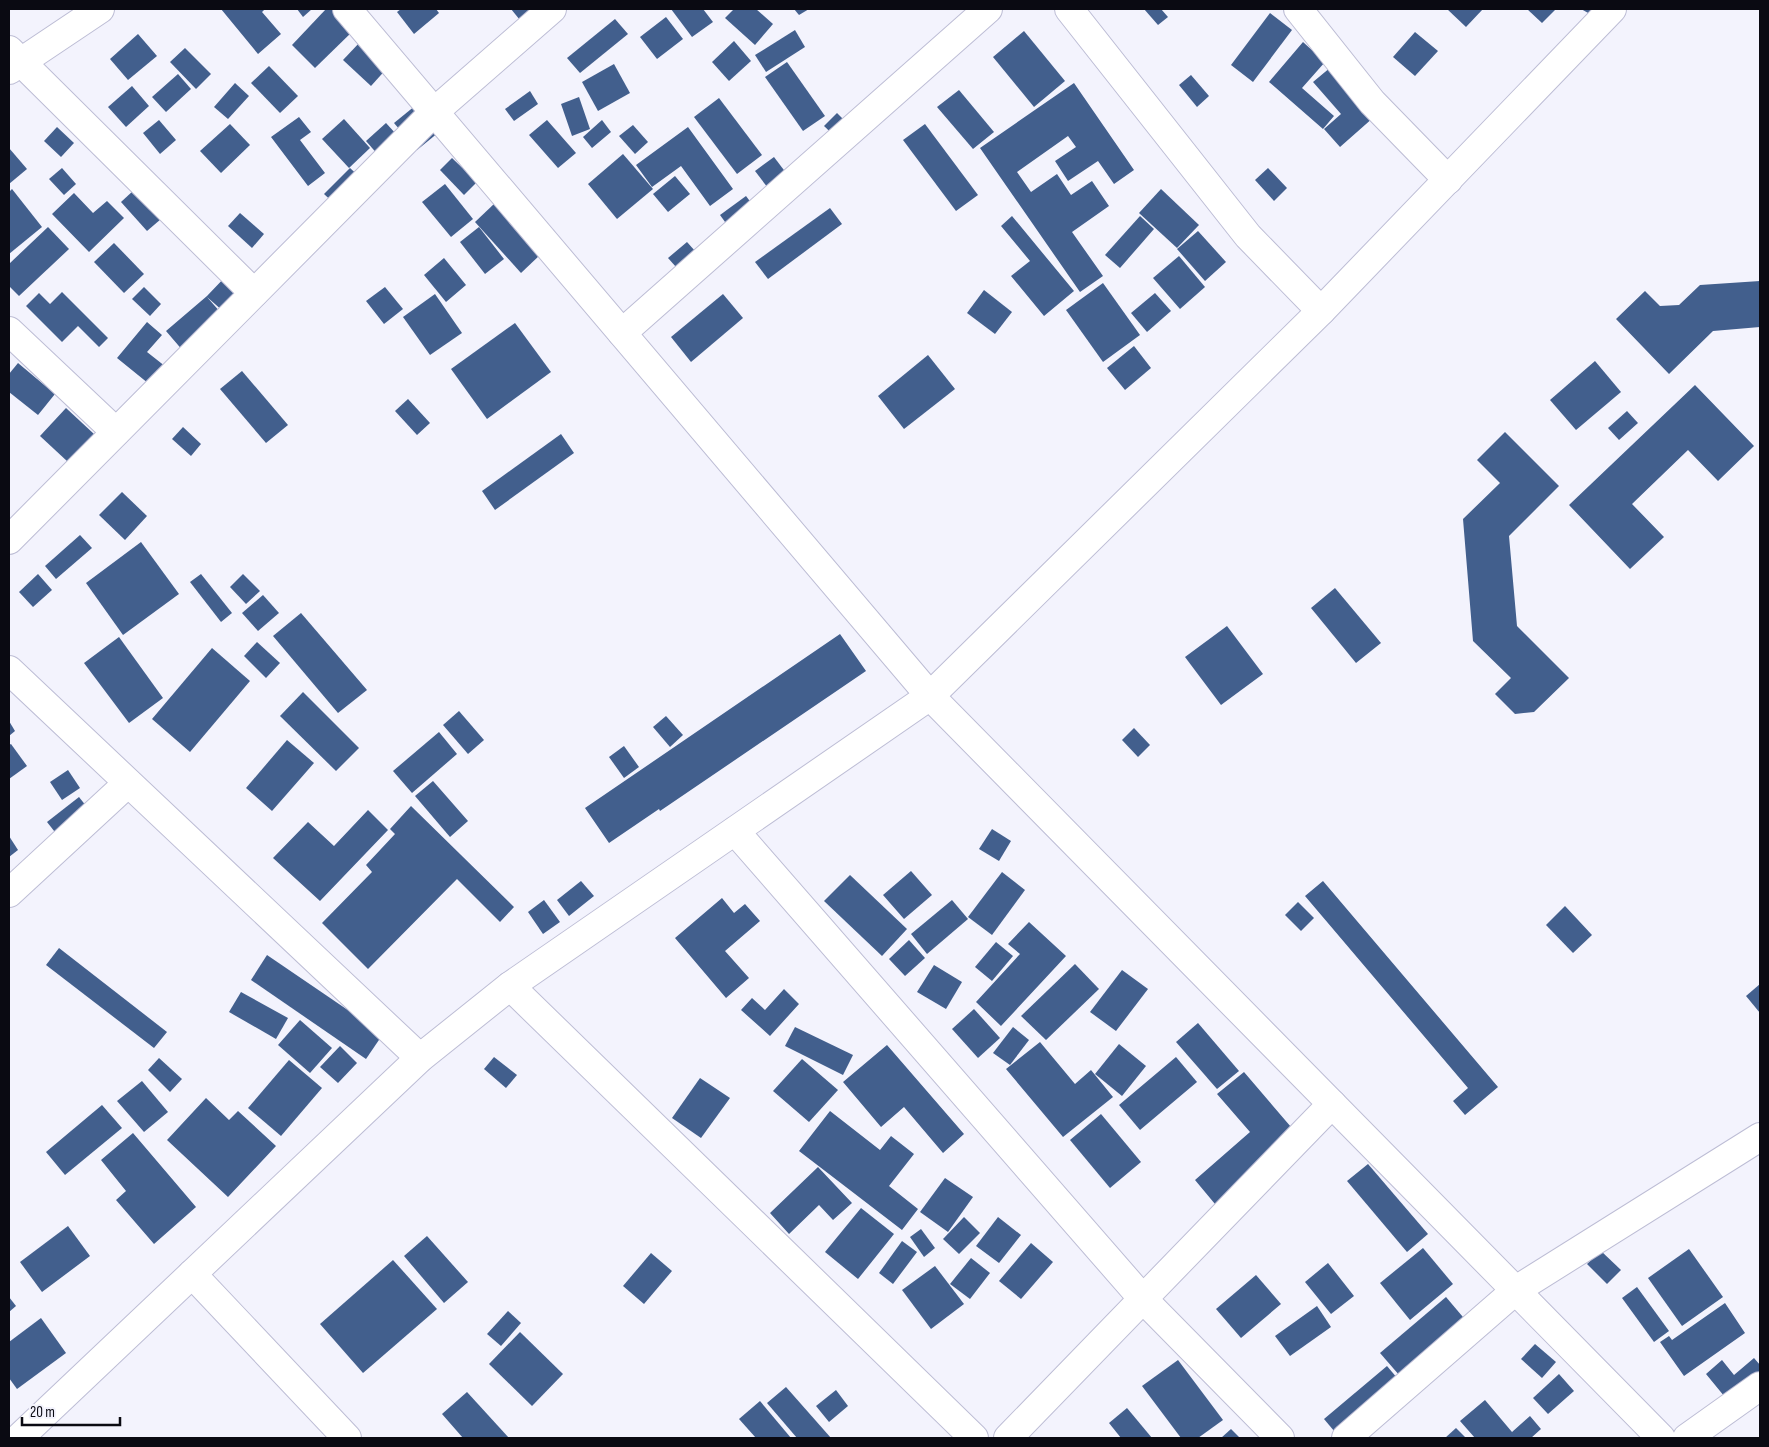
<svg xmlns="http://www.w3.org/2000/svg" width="1769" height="1447" font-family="'Sofia Sans Condensed',sans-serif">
  <rect width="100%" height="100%" fill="#f3f3fd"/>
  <g fill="#425f8d">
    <polygon points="221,9 265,9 262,12 281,34 258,54"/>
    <polygon points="297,9 312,9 303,17"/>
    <polygon points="326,9 335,9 355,29 315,68 292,45"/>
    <polygon points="401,9 436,9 439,13 414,34 397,12"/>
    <polygon points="511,9 553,9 528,30"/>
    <polygon points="671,9 703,9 713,22 692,37"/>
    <polygon points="734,9 756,9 773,24 755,45 725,18"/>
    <polygon points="794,9 809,9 799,15"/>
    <polygon points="1144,9 1161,9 1168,17 1158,25"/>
    <polygon points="1447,9 1483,9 1466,27"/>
    <polygon points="1527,9 1556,9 1542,23"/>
    <polygon points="1581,9 1594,9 1590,14"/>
    <polygon points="1270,13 1292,30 1253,82 1231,65"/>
    <polygon points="666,17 683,39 657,59 640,37"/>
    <polygon points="615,19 628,34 580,73 567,58"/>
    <polygon points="795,30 805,47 766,72 755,55"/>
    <polygon points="1024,31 1065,81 1034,107 993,57"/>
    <polygon points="1415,32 1438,51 1415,76 1393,57"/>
    <polygon points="138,34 157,56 128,80 110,59"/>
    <polygon points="361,41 389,66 371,86 343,60"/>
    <polygon points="734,41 751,61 729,81 712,62"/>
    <polygon points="1303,42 1325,62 1302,88 1334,116 1323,129 1269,82"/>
    <polygon points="185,48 211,74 196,89 170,62"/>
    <polygon points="787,62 825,116 803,131 765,77"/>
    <polygon points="614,64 630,93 598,111 582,82"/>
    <polygon points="269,66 298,96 280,113 251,83"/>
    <polygon points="1331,67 1374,117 1340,147 1324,129 1341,114 1313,82"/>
    <polygon points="178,74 191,89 166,112 152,97"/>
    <polygon points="1191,75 1209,96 1197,107 1179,85"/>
    <polygon points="235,83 249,96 228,119 214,107"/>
    <polygon points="1074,83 1134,170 1114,184 1098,161 1068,181 1055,161 1076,147 1068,136 1017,172 1031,192 1057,174 1071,195 1092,181 1109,206 1072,232 1103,276 1080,292 980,148"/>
    <polygon points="132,86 149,106 126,127 108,107"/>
    <polygon points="959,90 994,132 973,149 937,107"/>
    <polygon points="530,91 538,104 514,121 505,109"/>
    <polygon points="579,97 590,129 572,136 561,104"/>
    <polygon points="719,98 762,155 737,174 694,117"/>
    <polygon points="421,101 444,128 417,150 394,123"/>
    <polygon points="837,113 857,133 845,146 824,126"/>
    <polygon points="299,117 311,132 300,140 325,173 308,186 271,137"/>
    <polygon points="344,119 370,148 349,168 322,139"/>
    <polygon points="159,120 176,140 160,154 143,133"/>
    <polygon points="547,120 576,153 558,168 529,135"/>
    <polygon points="602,120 611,132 592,148 583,137"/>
    <polygon points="386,123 407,146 386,164 366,141"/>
    <polygon points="230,124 250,145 221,173 200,151"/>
    <polygon points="925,124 978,195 956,211 903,140"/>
    <polygon points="633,125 648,142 635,154 619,136"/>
    <polygon points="57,127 74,143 61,157 44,141"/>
    <polygon points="688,127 733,189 710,206 681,166 652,187 636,165"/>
    <polygon points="9,148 27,169 9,184"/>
    <polygon points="623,154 653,189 617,219 588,184"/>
    <polygon points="774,157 796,186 777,200 755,171"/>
    <polygon points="452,158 477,182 464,195 440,170"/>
    <polygon points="62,168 76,184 64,195 49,179"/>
    <polygon points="350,168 364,181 338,207 324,194"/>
    <polygon points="1268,168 1287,188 1274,201 1255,180"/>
    <polygon points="675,176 690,194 668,212 653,194"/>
    <polygon points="445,184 473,219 451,237 422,202"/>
    <polygon points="12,189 42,227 9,254 9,192"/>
    <polygon points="1161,189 1199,225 1177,248 1139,213"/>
    <polygon points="134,190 161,219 147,231 121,202"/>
    <polygon points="74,193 93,213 107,201 124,218 89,252 52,214"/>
    <polygon points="746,196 765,221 738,240 720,215"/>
    <polygon points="495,203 541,254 521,273 475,222"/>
    <polygon points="830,208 842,224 768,279 755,262"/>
    <polygon points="240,213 264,234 252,248 228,226"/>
    <polygon points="1012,216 1074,291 1044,316 1011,276 1030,261 1001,226"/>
    <polygon points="1140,216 1154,229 1120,268 1105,255"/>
    <polygon points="48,227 69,249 19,296 9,286 9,264"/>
    <polygon points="479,227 504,259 485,274 460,242"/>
    <polygon points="1198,231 1226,262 1205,281 1177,249"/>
    <polygon points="687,242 712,270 693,286 668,258"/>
    <polygon points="114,243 144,274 124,293 94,262"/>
    <polygon points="1179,256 1205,287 1180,309 1153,278"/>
    <polygon points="444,258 466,285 446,302 424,275"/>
    <polygon points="227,275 252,297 232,319 207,297 221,313 190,359 166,331 207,296"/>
    <polygon points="1760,281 1760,327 1713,331 1669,374 1616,319 1645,291 1660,306 1679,305 1700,285"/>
    <polygon points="1103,283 1140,335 1103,362 1066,310"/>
    <polygon points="144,287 161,304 150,316 132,299"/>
    <polygon points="385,287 403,309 384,324 366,301"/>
    <polygon points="984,290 1012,312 995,334 967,313"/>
    <polygon points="62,292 108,338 99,347 78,326 62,342 26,306 39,293 50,304"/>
    <polygon points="1155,293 1171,311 1147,332 1131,313"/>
    <polygon points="435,294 462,333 430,355 403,317"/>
    <polygon points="723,294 743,318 691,362 671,337"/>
    <polygon points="147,322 162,335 147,352 175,374 159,392 117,358"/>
    <polygon points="515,323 551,372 487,419 451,369"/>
    <polygon points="1134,346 1151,368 1125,390 1107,368"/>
    <polygon points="928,355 955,389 904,429 878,396"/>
    <polygon points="1595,361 1621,392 1576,430 1550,400"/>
    <polygon points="18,363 55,394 38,415 9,392 9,374"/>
    <polygon points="242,371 288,425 266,443 220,389"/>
    <polygon points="1695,385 1754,446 1718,481 1688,450 1632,504 1664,537 1630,569 1569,505"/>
    <polygon points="408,399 430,423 417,435 395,411"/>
    <polygon points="66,408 108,447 82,475 40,436"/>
    <polygon points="1627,411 1638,423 1619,440 1608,428"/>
    <polygon points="183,427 201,444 191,456 172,439"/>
    <polygon points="1505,432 1559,486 1509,536 1517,626 1569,678 1534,712 1515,714 1495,694 1511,678 1473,641 1463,519 1500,483 1477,460"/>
    <polygon points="561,434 574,453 495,510 482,491"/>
    <polygon points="122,492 147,516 125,540 99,515"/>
    <polygon points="80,535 92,548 56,579 45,566"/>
    <polygon points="141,542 179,594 123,635 86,583"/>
    <polygon points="38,574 52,590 33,607 19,592"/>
    <polygon points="201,574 232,613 221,622 190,582"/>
    <polygon points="243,574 260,591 246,604 230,587"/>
    <polygon points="1335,588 1381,643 1356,663 1311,608"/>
    <polygon points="263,595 279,613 258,631 242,613"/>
    <polygon points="301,613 367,690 338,713 273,636"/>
    <polygon points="1227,626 1263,674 1221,705 1185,657"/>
    <polygon points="840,634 866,671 660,811 659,809 609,843 585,808"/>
    <polygon points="119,637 163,698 129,723 84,663"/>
    <polygon points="257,642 280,663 266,678 244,656"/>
    <polygon points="212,648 250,681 190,752 152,719"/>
    <polygon points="303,692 359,748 336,771 280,716"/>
    <polygon points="459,711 484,740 468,754 443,725"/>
    <polygon points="666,716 683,735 670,747 653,727"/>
    <polygon points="9,721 15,731 9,736"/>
    <polygon points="1134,728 1150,745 1138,757 1122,740"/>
    <polygon points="439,732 457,754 412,793 393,771"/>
    <polygon points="287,740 314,763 272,811 246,788"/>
    <polygon points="11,744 27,766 9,779 9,745"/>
    <polygon points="624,746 639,767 624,778 609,757"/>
    <polygon points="68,770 80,788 62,800 50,782"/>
    <polygon points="433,781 468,821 450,837 415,796"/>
    <polygon points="79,797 94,816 62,841 47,822"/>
    <polygon points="411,806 514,907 500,922 457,879 368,969 322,923 372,872 366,865 395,834 390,829"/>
    <polygon points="368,810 388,830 320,901 273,858 308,822 334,846"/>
    <polygon points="992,829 1011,841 999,861 979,849"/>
    <polygon points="9,836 18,850 9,857"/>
    <polygon points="911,871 932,895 904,919 883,895"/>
    <polygon points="1002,872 1025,890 992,935 968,917"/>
    <polygon points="850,875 907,929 882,956 824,901"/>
    <polygon points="581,881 594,896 569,916 557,900"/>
    <polygon points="1323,881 1498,1087 1465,1115 1453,1101 1468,1088 1305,896"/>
    <polygon points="722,898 734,913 745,904 760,921 725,951 749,978 726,998 675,938"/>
    <polygon points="544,900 560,922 543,934 528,912"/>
    <polygon points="952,900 968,919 927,954 911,934"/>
    <polygon points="1298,902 1314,918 1301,931 1285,915"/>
    <polygon points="1565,906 1592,935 1573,953 1546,925"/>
    <polygon points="1029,922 1066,956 1001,1026 976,1002 1020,954 1008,944"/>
    <polygon points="909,940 925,958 905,976 889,959"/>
    <polygon points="996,942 1013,956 992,981 975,967"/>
    <polygon points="59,948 167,1032 154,1048 46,965"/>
    <polygon points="267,955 383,1034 366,1059 251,980"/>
    <polygon points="1075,964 1099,989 1046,1040 1021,1016"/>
    <polygon points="934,965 962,982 946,1009 917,992"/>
    <polygon points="1122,970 1148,989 1116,1031 1090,1012"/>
    <polygon points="1760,984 1760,1013 1746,996"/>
    <polygon points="784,989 799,1004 770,1036 741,1010 752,998 765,1010"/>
    <polygon points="241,992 288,1018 276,1039 229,1012"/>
    <polygon points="974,1009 1000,1038 978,1058 952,1029"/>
    <polygon points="300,1020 332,1048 310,1073 278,1045"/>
    <polygon points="1198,1023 1239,1071 1217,1089 1176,1042"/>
    <polygon points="795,1027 853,1055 843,1075 785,1046"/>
    <polygon points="1013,1027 1029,1040 1010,1065 993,1053"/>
    <polygon points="1040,1042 1075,1084 1091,1070 1113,1097 1063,1137 1006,1069"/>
    <polygon points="1119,1044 1146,1066 1122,1096 1095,1074"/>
    <polygon points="887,1045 964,1134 943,1153 904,1107 881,1127 843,1082"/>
    <polygon points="340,1046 357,1063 338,1083 320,1067"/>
    <polygon points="494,1057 517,1075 506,1088 484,1069"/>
    <polygon points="1176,1057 1197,1082 1140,1130 1119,1105"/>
    <polygon points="159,1058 182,1079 170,1092 148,1070"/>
    <polygon points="802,1059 838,1090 809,1122 773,1091"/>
    <polygon points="289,1060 322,1088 281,1136 248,1108"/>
    <polygon points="1244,1072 1297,1134 1215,1204 1195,1180 1250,1132 1217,1094"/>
    <polygon points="700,1078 730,1098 701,1138 672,1118"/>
    <polygon points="142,1081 168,1112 144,1132 117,1101"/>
    <polygon points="206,1098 229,1120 238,1111 276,1146 228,1197 167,1140"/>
    <polygon points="102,1105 122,1128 65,1175 46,1152"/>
    <polygon points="830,1111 880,1150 891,1136 914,1154 889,1186 918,1209 902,1230 799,1151"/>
    <polygon points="1101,1114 1141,1162 1110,1188 1070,1140"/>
    <polygon points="133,1133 196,1207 154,1244 116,1200 126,1191 101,1160"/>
    <polygon points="1368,1164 1428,1234 1407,1252 1347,1181"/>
    <polygon points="818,1167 852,1203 833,1220 819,1205 789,1234 770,1213"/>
    <polygon points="945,1178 973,1197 948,1232 920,1212"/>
    <polygon points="861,1208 894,1234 858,1279 825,1252"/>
    <polygon points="964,1217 980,1233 959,1254 943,1239"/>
    <polygon points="998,1217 1021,1235 999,1263 976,1246"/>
    <polygon points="68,1226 90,1256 42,1292 20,1262"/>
    <polygon points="921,1229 935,1248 924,1257 910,1237"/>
    <polygon points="427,1236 468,1282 444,1303 404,1256"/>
    <polygon points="902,1241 917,1252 893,1284 879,1273"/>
    <polygon points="1031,1243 1053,1262 1021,1299 999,1281"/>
    <polygon points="1423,1248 1453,1284 1410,1320 1380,1283"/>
    <polygon points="1689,1249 1723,1297 1682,1326 1648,1278"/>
    <polygon points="1601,1251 1621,1270 1607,1284 1587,1264"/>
    <polygon points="651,1253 672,1271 644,1304 623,1286"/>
    <polygon points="971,1258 990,1273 970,1299 950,1284"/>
    <polygon points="393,1260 437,1309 363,1373 320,1324"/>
    <polygon points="1328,1263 1354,1296 1331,1314 1305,1282"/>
    <polygon points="935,1266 964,1304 931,1329 902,1290"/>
    <polygon points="1256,1275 1281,1304 1241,1338 1216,1309"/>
    <polygon points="1637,1287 1669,1331 1654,1342 1622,1298"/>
    <polygon points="9,1297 16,1306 9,1312"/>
    <polygon points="1446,1297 1479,1336 1413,1391 1380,1353"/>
    <polygon points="1725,1303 1745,1333 1684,1376 1660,1342 1669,1336 1672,1340"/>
    <polygon points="1317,1306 1331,1327 1290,1356 1275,1336"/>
    <polygon points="508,1311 521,1323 501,1346 487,1334"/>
    <polygon points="41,1318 66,1353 17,1389 9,1378 9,1342"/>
    <polygon points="520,1332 563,1374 532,1406 489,1364"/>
    <polygon points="1535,1344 1556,1362 1542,1378 1521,1359"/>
    <polygon points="1754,1358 1760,1365 1760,1376 1729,1402 1706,1374 1722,1360 1734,1375"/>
    <polygon points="1178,1360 1223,1420 1198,1438 1181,1438 1142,1386"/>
    <polygon points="1387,1366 1403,1385 1340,1438 1324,1419"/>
    <polygon points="1559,1374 1574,1391 1548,1414 1533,1398"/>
    <polygon points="786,1387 831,1438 797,1438 767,1403"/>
    <polygon points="836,1390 848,1406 829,1422 816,1406"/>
    <polygon points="467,1392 509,1438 463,1438 442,1414"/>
    <polygon points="1485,1400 1512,1432 1530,1416 1541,1429 1531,1438 1475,1438 1460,1421"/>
    <polygon points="760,1401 791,1438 756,1438 739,1419"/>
    <polygon points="1127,1408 1152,1438 1121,1438 1109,1423"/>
    <polygon points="1456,1428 1466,1438 1445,1438"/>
    <polygon points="1231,1429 1240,1438 1221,1438"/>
  </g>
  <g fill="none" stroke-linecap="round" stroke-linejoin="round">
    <g stroke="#bdbdd5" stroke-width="30">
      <g id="minor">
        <polyline points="347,9 930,696 1661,1438"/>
        <polyline points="1069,9 1248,236 1321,311"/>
        <polyline points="1298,9 1372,102 1448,180"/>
        <polyline points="9,50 254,293"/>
        <polyline points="9,70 100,9"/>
        <polyline points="9,331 116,432"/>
        <polyline points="622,333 988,9"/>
        <polyline points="9,540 434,112 552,9"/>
        <polyline points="9,670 420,1058"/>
        <polyline points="735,831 1143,1299 1280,1438"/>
        <polyline points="9,893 128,783"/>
        <polyline points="510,986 974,1438"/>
        <polyline points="192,1274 347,1438"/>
        <polyline points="1008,1438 1332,1104"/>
        <polyline points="1346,1438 1516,1290 1760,1137"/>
        <polyline points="1687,1438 1760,1386"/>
      </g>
    </g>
    <g stroke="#bdbdd5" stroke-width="30">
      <polyline id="tertiary" points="19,1438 420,1058 510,986 930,696 1321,311 1612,9"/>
    </g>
    <use href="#minor" stroke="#fff" stroke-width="28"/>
    <use href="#tertiary" stroke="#fff" stroke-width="28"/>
  </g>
  <rect width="1769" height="1447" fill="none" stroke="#0a0a12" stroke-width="20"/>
  <path d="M22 1417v8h98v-8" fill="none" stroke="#0a0a12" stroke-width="2.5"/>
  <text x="30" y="1417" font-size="15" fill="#0a0a12" stroke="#f3f3fd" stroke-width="4" paint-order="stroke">20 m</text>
</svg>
